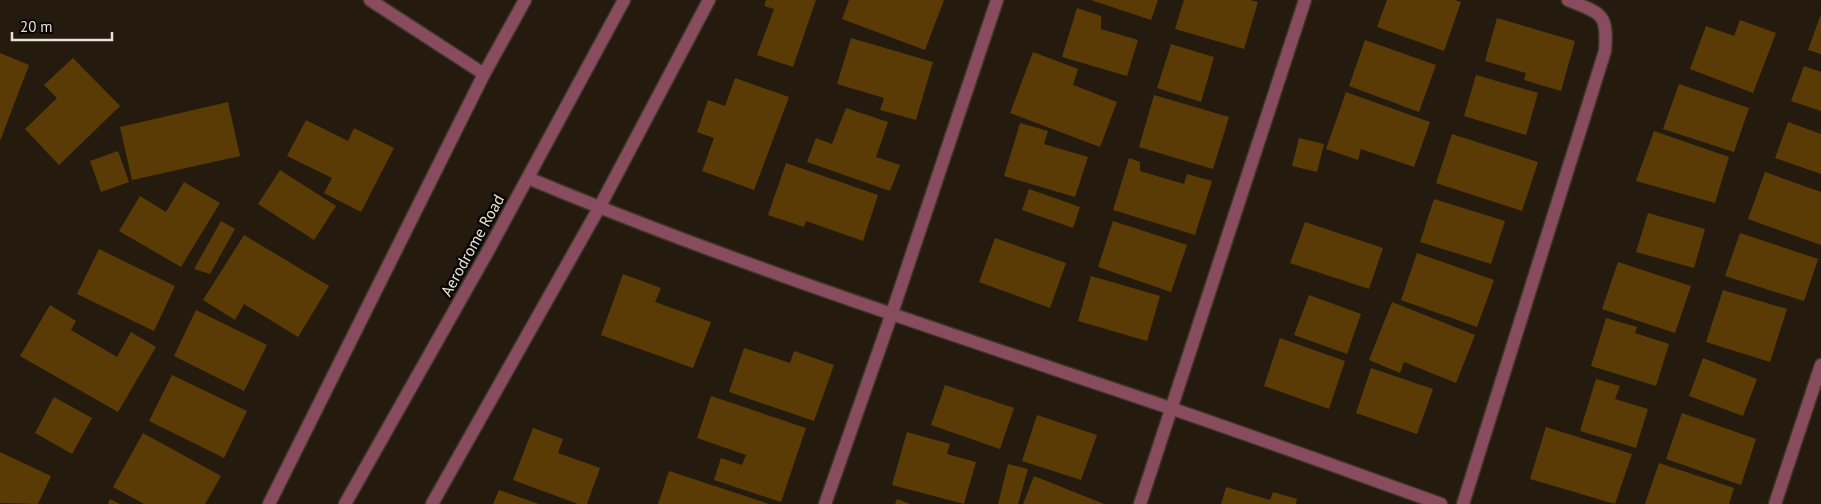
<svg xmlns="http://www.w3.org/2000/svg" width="1821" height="504" font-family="'PT Sans',sans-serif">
  <rect width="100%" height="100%" fill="#241b0e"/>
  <g fill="#5a3b05">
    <polygon points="766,0 816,0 793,67 757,55 774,9 764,6"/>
    <polygon points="849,0 944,0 925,50 842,19"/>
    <polygon points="1091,0 1158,0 1151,20"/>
    <polygon points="1184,0 1250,0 1258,2 1244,49 1175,29"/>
    <polygon points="1387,0 1454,0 1461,2 1444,51 1377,27"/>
    <polygon points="1077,8 1101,16 1101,29 1138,40 1127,76 1062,57"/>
    <polygon points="1821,14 1821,54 1808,50"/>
    <polygon points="1497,18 1575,41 1561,91 1524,80 1526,73 1485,61"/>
    <polygon points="1740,20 1776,33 1753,93 1690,69 1706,26 1734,36"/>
    <polygon points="851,38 933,62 916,120 880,110 884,98 837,84"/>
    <polygon points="1365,40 1436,65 1419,112 1349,86"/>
    <polygon points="1171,44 1214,57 1201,102 1157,88"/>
    <polygon points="1033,52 1078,69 1073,85 1117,102 1100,147 1010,113"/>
    <polygon points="0,53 29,65 0,141"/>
    <polygon points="73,58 120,106 59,165 25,129 57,98 44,85"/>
    <polygon points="1804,66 1821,72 1821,111 1791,101"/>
    <polygon points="1476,75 1538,93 1526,135 1464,116"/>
    <polygon points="735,78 789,97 754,190 702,171 714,138 697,132 708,100 725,106"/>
    <polygon points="1679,84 1749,108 1734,152 1663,129"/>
    <polygon points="1346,92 1430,122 1414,167 1361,149 1358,160 1326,149"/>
    <polygon points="1154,95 1229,117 1213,169 1139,147"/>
    <polygon points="228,102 240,156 132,180 120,127"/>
    <polygon points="846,108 888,122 876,157 900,165 890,191 807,162 816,138 832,144"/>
    <polygon points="306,120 348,141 354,128 394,148 361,212 324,193 332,178 287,156"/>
    <polygon points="1788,122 1821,134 1821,174 1775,158"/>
    <polygon points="1020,123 1048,131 1044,144 1088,157 1075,197 1004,176"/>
    <polygon points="1654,131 1729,157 1715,203 1636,181"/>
    <polygon points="1452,134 1538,162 1522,211 1436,183"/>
    <polygon points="1299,138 1324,144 1317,172 1292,166"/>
    <polygon points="118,151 129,182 101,192 90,161"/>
    <polygon points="1129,158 1140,162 1140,171 1184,184 1187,174 1212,181 1195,235 1113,210"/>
    <polygon points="786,163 878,195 863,241 806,221 804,227 768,215"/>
    <polygon points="280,170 336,206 314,240 258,204"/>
    <polygon points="1765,172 1821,192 1821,245 1748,219"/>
    <polygon points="184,182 220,203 181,267 119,231 140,196 166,212"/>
    <polygon points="1029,189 1080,207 1073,228 1022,210"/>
    <polygon points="1434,199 1505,221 1491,264 1420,242"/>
    <polygon points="1648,213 1705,229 1694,268 1636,252"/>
    <polygon points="221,221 235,229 210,274 194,269"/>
    <polygon points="1113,221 1187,245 1171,292 1098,267"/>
    <polygon points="1305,222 1383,248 1369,289 1290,263"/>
    <polygon points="1740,233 1818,259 1804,301 1725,276"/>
    <polygon points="244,235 329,286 298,337 244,304 235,320 203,300"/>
    <polygon points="995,238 1066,263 1050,308 979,282"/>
    <polygon points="99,249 175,286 154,331 77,294"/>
    <polygon points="1417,253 1494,280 1477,327 1401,300"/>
    <polygon points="1618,262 1691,286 1675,333 1602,309"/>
    <polygon points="623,274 661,288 655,302 711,322 693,368 601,335"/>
    <polygon points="1091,276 1160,296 1147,341 1078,321"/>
    <polygon points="1723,290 1787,309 1770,362 1706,342"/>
    <polygon points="1309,295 1361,314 1347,354 1294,335"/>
    <polygon points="1392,302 1475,335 1456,383 1404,362 1400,373 1369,360"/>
    <polygon points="50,305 76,321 71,330 117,357 131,332 156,347 118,412 20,356"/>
    <polygon points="196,310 267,345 244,391 174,356"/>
    <polygon points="1606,318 1637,327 1635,333 1669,344 1656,386 1591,366"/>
    <polygon points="1280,338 1345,361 1329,409 1264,386"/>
    <polygon points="744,348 790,363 794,351 834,365 814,421 729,392"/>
    <polygon points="1703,358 1757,379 1743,416 1689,396"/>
    <polygon points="1371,368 1433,389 1417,434 1356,413"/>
    <polygon points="172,375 247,411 224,458 149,421"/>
    <polygon points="1596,379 1620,386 1615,399 1648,409 1636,448 1580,431"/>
    <polygon points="945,385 1014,408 1000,449 931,425"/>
    <polygon points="711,396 806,428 781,502 714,480 721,458 742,465 746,455 697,438"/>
    <polygon points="54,397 92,418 72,454 35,433"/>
    <polygon points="1682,413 1756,439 1741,485 1666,459"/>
    <polygon points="1037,415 1097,435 1081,480 1022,461"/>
    <polygon points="1546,427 1632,454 1615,504 1530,479"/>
    <polygon points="533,428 563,439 558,453 600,468 587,504 578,504 513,480"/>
    <polygon points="907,432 950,444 947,454 976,462 964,504 892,485"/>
    <polygon points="143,433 221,476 205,504 144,504 113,487"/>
    <polygon points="0,452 51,476 38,504 0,503"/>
    <polygon points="1659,463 1734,488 1729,504 1645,504"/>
    <polygon points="1008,464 1028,469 1018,504 998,504"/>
    <polygon points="669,471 769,504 658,504"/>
    <polygon points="1034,476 1104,504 1023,504"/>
    <polygon points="1226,487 1270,500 1273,492 1297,499 1296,504 1221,504"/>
    <polygon points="499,490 539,504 493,504"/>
    <polygon points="110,499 120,504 108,504"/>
    <polygon points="897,499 910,504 895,504"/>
  </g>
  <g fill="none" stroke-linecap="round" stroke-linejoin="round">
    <g stroke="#3f372a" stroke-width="15">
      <g id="minor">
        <polyline points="370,0 484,74"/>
        <path d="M528,178C738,266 955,335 1170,408C1261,439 1351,472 1441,504"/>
        <polyline points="269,504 484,74 525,0"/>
        <polyline points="345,504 488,251 624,0"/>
        <polyline points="432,504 599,208 709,0"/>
        <polyline points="825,504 891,316 997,0"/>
        <polyline points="1140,504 1305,0"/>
        <path d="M1463,504L1605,51C1608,12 1601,14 1568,0"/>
        <polyline points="1775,504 1821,365"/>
      </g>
    </g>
    <use href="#minor" stroke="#894c5f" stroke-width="12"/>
  </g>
  <g text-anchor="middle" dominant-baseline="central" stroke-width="5" stroke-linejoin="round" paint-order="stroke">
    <g font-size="16" fill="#e7e1d8" stroke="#0a0703">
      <text transform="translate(472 245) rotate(-61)">Aerodrome Road</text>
    </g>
  </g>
  <path d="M12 32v8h100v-8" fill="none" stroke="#e7e1d8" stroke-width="2.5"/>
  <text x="20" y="32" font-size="15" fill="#e7e1d8" stroke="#0a0703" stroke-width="4" paint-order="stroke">20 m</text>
</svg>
